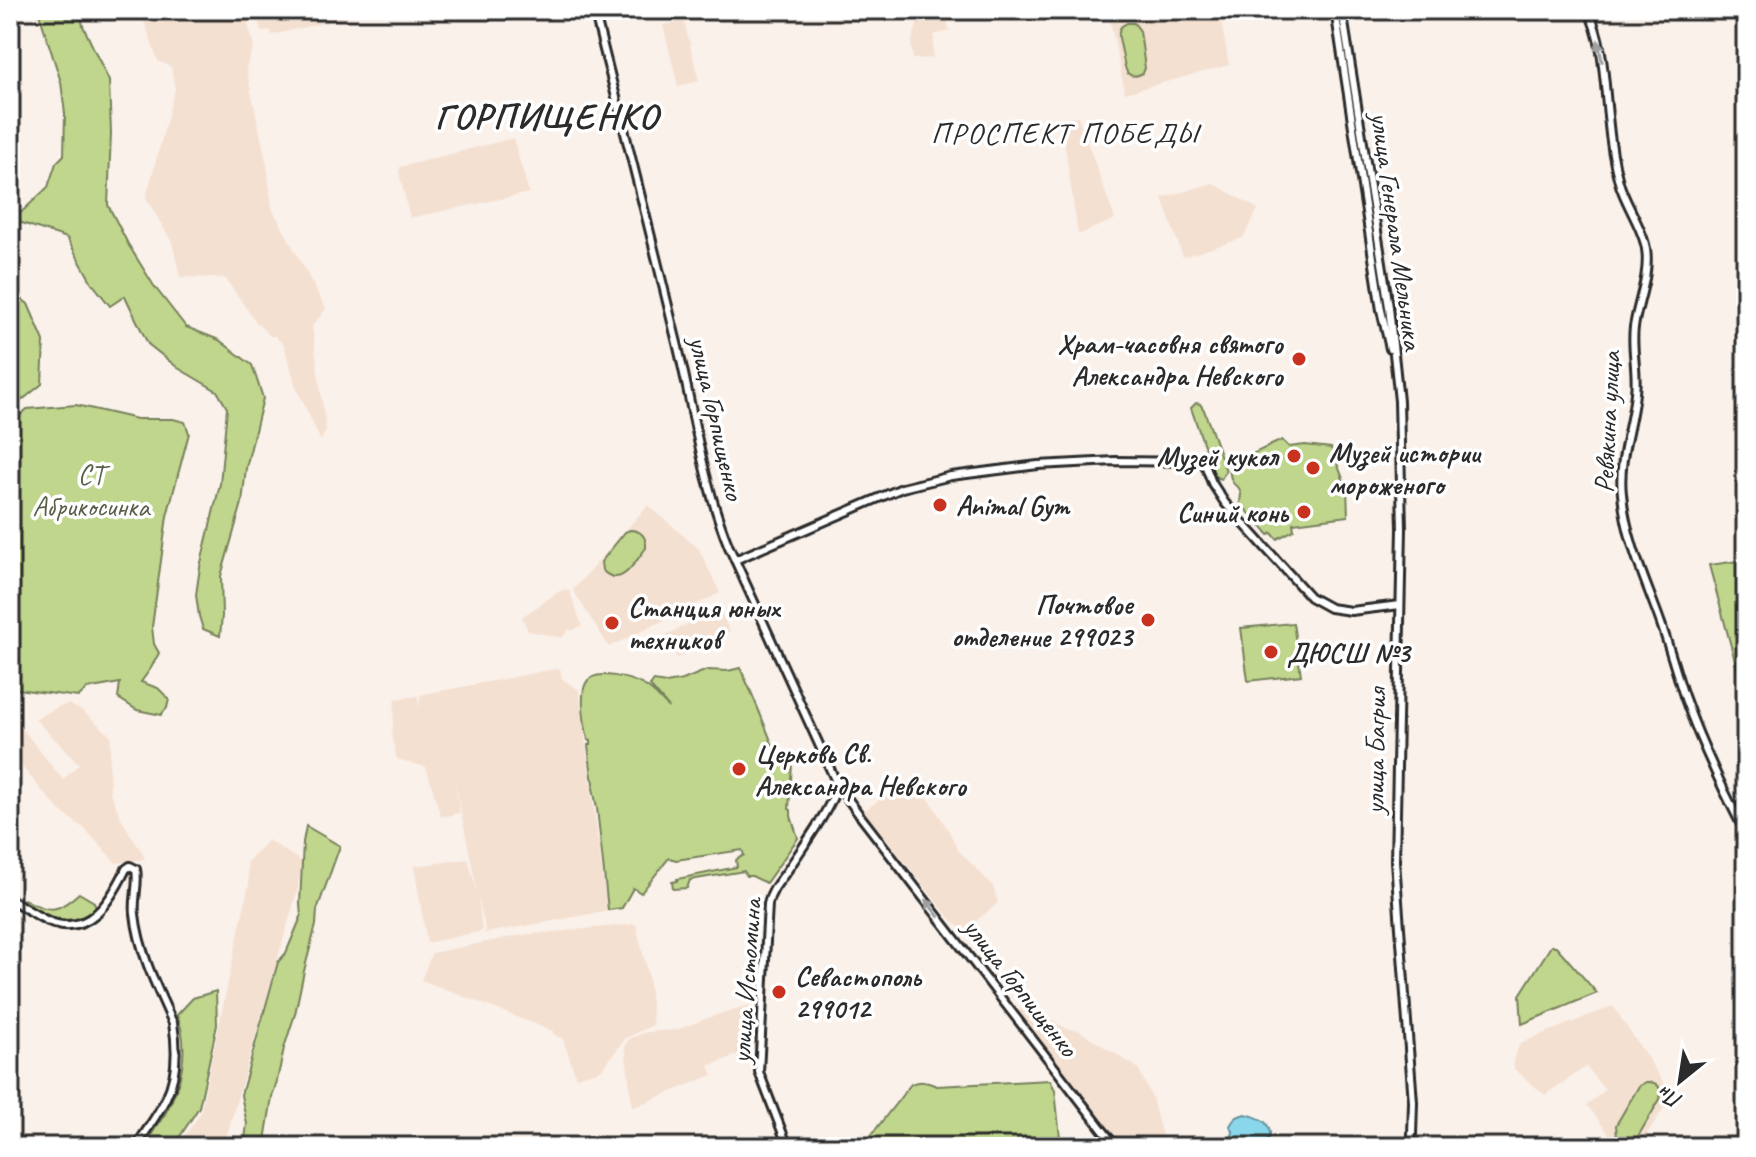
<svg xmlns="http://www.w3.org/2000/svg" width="1756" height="1157" font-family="Caveat,sans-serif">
  <rect width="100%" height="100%" fill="#faf1ea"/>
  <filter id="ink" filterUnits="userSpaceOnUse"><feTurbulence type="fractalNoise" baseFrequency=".0125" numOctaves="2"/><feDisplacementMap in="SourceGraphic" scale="16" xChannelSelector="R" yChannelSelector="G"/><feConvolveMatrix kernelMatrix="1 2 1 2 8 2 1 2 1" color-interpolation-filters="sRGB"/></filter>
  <g filter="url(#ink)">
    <g fill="#f4e0d1">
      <polygon points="140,10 244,10 254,46 246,68 267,165 272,208 326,309 312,326 326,430 321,441 296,387 284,345 275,336 270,336 256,322 225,278 180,277 172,242 146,198 175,89 171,67 158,61"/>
      <polygon points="256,10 346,10 348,17 272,35 270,30 261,32"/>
      <polygon points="920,10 946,10 949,31 934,35 933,58 913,59 911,44 920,15"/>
      <polygon points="1108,10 1219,10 1229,65 1125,93"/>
      <polygon points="684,21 699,81 678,86 663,25"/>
      <polygon points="1078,116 1115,219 1078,235 1061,119"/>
      <polygon points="513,138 529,193 410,218 399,172 400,167"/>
      <polygon points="1213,183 1258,209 1243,238 1183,257 1162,198"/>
      <polygon points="648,505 699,549 720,593 609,647 573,590"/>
      <polygon points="566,589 570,592 582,626 571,631 570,628 562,638 528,631 522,617 560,591"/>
      <polygon points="719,608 730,632 677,658 666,635"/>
      <polygon points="560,668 562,679 579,690 607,911 486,933 478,897 482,931 427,943 414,866 468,859 478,894 454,778 460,813 441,817 426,767 397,759 392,737 395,699 418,696 419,708 420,695"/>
      <polygon points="68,704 83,711 111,736 109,770 110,792 120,816 133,839 141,850 145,859 116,863 85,829 65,815 50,800 10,753 10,713 63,780 79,764 35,719 58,707"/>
      <polygon points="901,784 929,799 950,833 958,850 993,886 998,903 963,932 943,910 864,811"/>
      <polygon points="268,840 302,862 297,892 226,1138 223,1147 177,1147 200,1114 249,884 247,862"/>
      <polygon points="636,924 648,973 653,1025 626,1038 601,1070 576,1077 563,1039 553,1034 553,1031 421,980 432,953 522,935"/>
      <polygon points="758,1003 756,1047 709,1066 713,1075 634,1107 632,1106 625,1045 629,1039 646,1032 676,1030 716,1015"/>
      <polygon points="1026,1005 1067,1029 1078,1030 1138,1068 1152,1098 1164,1144 1156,1147 1123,1147 1017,1012"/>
      <polygon points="1613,1006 1666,1086 1668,1094 1667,1103 1641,1144 1635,1147 1623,1147 1615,1142 1587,1105 1605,1090 1586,1067 1545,1095 1514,1069 1513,1060 1520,1043"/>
    </g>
    <g fill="#c0d68c" stroke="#76805c" stroke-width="2">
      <polygon points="38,10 80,10 83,26 109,81 111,133 108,205 128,244 154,286 186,327 219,340 252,365 263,398 246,468 242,503 221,576 222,616 220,636 203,629 199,616 196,595 200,567 220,484 227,408 217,391 178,368 148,344 125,296 110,306 92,283 67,238 13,220 48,187 56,163 64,155 65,114 61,82"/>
      <path d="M1127,23H1134L1140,31L1145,68L1143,73C1124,83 1125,65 1122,52C1121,46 1118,38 1119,32C1120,26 1122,26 1127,23Z"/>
      <polygon points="10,290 28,304 44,341 42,384 10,410"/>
      <polygon points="1196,403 1200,404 1204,410 1226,471 1221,479 1216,477 1213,471 1191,408"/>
      <polygon points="76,405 137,419 173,419 185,422 189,433 167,516 152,627 154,644 159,653 151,668 141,682 158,688 169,699 167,708 161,715 137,710 118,698 120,683 87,689 78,697 10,688 10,425 27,409"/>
      <path d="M1282,440L1289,447L1305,445L1331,448L1347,489L1348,516L1293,523L1294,530L1277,539L1272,533L1269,535L1240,503L1241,494L1239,488C1230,483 1230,476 1229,465Z"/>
      <path d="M630,530C641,530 647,537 646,548C634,563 621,590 602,570L601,562L625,532Z"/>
      <polygon points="1746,560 1746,681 1738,672 1709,565"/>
      <polygon points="1293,623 1301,675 1248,681 1241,628"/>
      <path d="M740,668C755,698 765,727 778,758H789L792,765L789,809L791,810V816L798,838L766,883L752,876H746L744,871L690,880L687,888L673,889L672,882L677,881V879L737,867L736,860L744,855L742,850L676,860L669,858L641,893L633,888L622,908L608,910L597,808L593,788L594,782L592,777L588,745H591V741L588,740C585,726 579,696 586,683C594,667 633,679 645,686C654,691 662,701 669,708L650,686L654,681L666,683L683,680L707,670L728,671Z"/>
      <polygon points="306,826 340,846 317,910 316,925 304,971 295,1014 284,1048 277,1081 272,1097 264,1147 244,1147 247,1124 241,1095 278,962 286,953 301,917 300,904 303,842"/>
      <path d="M79,893L94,902L96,907C75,932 44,915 22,901L24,899C49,913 57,913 79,893Z"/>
      <polygon points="1551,946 1556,946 1597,993 1522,1024 1520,995"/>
      <path d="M216,991L217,1025L199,1107L173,1147H145C150,1135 158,1125 165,1114C182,1084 190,1048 177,1015L193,998Z"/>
      <path d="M1050,1080L1055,1090L1061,1147H862L911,1084C921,1080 927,1082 937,1086Z"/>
      <path d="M1646,1082C1657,1081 1663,1088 1660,1099L1637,1138L1625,1142L1617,1137L1616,1125L1639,1086Z"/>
    </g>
    <path fill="#8ad6ea" stroke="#64929e" stroke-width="2" d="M1246,1114C1260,1118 1271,1121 1270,1137L1259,1147H1237L1232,1137L1233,1131L1230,1126C1234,1118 1237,1116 1246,1114Z"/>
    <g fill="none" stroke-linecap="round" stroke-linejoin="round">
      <g stroke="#2b2b2b" stroke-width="12">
        <g id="major">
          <path d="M594,10C621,118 649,226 675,335C693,405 701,479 729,547L837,784L858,813"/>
          <polyline points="1335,10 1381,310 1390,349"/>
          <polyline points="1342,10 1389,307 1399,401 1402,529 1395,861 1413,1102 1412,1135 1410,1147"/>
          <path d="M1588,10C1604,43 1604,80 1608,116C1610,138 1613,160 1619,182C1625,204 1643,228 1646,249C1650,275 1638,301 1634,327C1631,349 1638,371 1635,393C1632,427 1618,459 1622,494C1626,540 1645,579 1660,621C1669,646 1676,672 1684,696C1701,744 1723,790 1746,834"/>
          <polyline points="735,560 902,488 951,476 1038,465 1115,461 1204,462 1212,483 1225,503 1310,597 1330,608 1351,611 1400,605"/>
          <polyline points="861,817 1116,1147"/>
          <path d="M10,899C22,906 35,915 48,921C89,938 111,900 126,869L130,866L136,869C139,884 133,899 135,914C139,952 157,988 173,1023C177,1047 177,1076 166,1098C158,1115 146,1130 136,1147"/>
          <path d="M788,1147L759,1072L768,904C771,890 779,882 787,871C800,851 833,806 837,785"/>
        </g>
      </g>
      <use href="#major" stroke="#fff" stroke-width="6"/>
    </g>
    <defs><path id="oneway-solid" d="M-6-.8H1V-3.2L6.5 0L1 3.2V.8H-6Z" transform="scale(2)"/></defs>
    <g fill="#a0a0a0">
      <use href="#oneway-solid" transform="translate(1600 51) rotate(-101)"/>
      <use href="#oneway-solid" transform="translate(932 908) rotate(-128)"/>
    </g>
  </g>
  <g fill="#c8321e" stroke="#fff" stroke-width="3">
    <circle cx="1299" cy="359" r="8"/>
    <circle cx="1294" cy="456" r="8"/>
    <circle cx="1313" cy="468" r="8"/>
    <circle cx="940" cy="505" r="8"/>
    <circle cx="1304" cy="512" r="8"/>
    <circle cx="1148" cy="620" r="8"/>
    <circle cx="612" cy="623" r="8"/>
    <circle cx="1271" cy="652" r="8"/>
    <circle cx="739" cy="769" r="8"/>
    <circle cx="779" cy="992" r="8"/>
  </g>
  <g text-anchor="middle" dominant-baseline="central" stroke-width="7" stroke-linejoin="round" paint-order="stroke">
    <g font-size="28" fill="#2b2b2b" stroke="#fff">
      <text transform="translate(1397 231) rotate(82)">улица Генерала Мельника</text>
      <text transform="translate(717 418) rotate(77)">улица Горпищенко</text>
      <text transform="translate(1607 422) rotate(-87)">Ревякина улица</text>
      <text transform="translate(1375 751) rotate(-89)">улица Багрия</text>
      <text transform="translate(746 981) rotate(-86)">улица Истомина</text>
      <text transform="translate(1021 987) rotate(52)">улица Горпищенко</text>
    </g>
    <g font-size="28" font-weight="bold" fill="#2b2b2b" stroke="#fff" text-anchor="start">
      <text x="1283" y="343" text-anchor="end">Храм-часовня святого<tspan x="1283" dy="32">Александра Невского</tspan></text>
      <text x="1329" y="452">Музей истории<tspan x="1329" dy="32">мороженого</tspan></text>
      <text x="1278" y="456" text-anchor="end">Музей кукол</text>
      <text x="956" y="505">Animal Gym</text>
      <text x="1288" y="512" text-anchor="end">Синий конь</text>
      <text x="1132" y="604" text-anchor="end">Почтовое<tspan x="1132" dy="32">отделение 299023</tspan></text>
      <text x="628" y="607">Станция юных<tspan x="628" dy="32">техников</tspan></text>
      <text x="1287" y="652">ДЮСШ №3</text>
      <text x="755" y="753">Церковь Св.<tspan x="755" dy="32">Александра Невского</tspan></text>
      <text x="795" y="976">Севастополь<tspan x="795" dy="32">299012</tspan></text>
    </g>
    <g font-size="28" fill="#585e48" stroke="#fff">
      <text x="91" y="474">СТ<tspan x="91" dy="32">Абрикосинка</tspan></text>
    </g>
    <g font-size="30" letter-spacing="2" fill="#2b2b2b" stroke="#fff">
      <text x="1065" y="133">ПРОСПЕКТ ПОБЕДЫ</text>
    </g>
    <g font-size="36" font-weight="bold" letter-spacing="2" fill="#2b2b2b" stroke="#fff">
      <text x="547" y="116">ГОРПИЩЕНКО</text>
    </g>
  </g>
  <rect width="1756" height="1157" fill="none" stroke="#fff" stroke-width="40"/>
  <rect x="20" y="20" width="1716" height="1117" fill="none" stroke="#2b2b2b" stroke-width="3" filter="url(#ink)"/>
  <g transform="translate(1680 1081) rotate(210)" stroke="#ffffff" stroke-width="6" paint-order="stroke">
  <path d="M0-6L14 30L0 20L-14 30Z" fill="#2b2b2b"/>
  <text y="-12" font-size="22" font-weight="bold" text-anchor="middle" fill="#2b2b2b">Пн</text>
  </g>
</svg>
